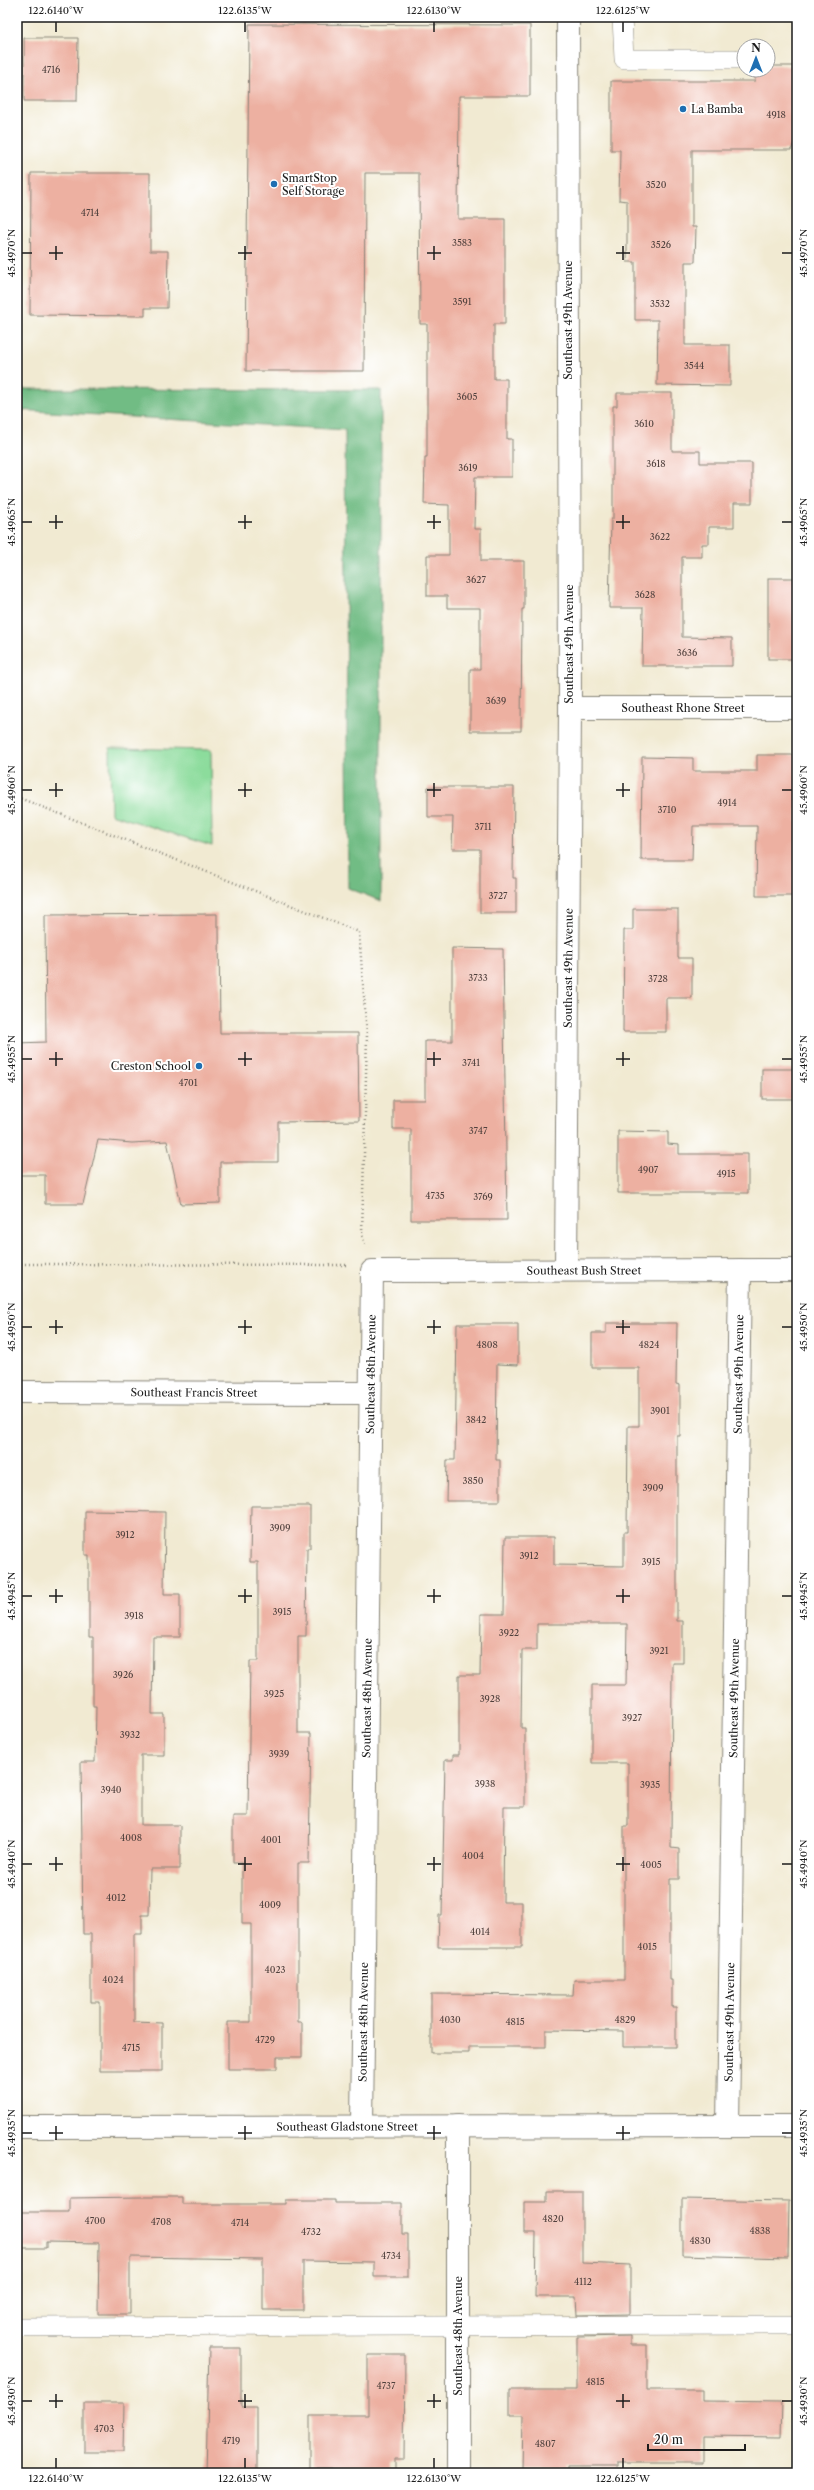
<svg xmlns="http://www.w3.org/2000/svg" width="814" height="2490" font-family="'Libre Caslon Text',serif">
  <rect width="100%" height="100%" fill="#fff"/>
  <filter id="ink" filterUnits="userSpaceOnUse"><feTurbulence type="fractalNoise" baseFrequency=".025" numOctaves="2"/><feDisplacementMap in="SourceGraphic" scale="8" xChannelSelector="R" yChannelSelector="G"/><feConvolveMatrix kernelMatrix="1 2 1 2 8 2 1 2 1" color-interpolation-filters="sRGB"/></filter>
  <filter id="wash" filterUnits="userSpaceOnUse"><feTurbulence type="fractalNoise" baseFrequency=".012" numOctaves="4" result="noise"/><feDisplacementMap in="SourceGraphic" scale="16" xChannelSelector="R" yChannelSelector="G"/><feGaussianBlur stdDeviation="0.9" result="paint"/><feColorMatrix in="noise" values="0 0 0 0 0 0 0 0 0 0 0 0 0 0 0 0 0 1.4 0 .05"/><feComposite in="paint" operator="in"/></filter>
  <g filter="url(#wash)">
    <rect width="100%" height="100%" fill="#f1ead2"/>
    <polygon fill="#8cdc9c" stroke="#547c5c" points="110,748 211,750 212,846 111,814"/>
    <polygon fill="#71bc84" stroke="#466c50" points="17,389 381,390 381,901 348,888 345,430 17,410"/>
    <g id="blocks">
      <g fill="#edb0a1">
        <polygon points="249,24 530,25 530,96 459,96 458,219 505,219 505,324 494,324 494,379 507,379 507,439 512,439 512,477 475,477 474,529 481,529 481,561 524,561 524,609 522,609 521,731 470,731 470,669 480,669 480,608 447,608 447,596 427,596 427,555 449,555 449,505 424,504 425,457 427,457 427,324 420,324 419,173 365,173 364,371 246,371"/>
        <polygon points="24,38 78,38 77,101 24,101"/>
        <polygon points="768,66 797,66 797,136 791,150 692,150 692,227 696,227 695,262 685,262 685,345 730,345 730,386 657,385 658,320 635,320 635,262 627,262 627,201 619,200 620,150 611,150 611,81 755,81 755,70 768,70"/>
        <polygon points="31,173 150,173 150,251 168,251 167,308 145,308 145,316 30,315"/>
        <polygon points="617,393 672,393 672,451 700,451 700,463 752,463 752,503 734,503 734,527 709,527 709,544 702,544 702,557 682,557 682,637 732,638 732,666 642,666 643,608 609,608 611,519 613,519 613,406 617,406"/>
        <rect x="768" y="578" width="29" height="81"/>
        <polygon points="757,755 797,755 797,896 756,896 757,826 693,826 692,860 641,860 642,757 693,758 693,771 757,771"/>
        <polygon points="428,787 514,787 513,878 516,878 516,913 480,913 480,849 452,849 453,817 428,817"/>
        <polygon points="633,909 678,909 678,958 692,958 692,998 666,998 666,1032 623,1032 624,930 633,930"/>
        <polygon points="217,914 217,926 219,926 220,1033 358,1033 359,1121 278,1122 278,1162 220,1162 220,1203 181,1204 167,1141 132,1143 98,1140 83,1204 45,1204 45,1175 17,1175 17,1043 46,1042 45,915"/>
        <polygon points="452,948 503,949 507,1220 411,1220 411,1129 393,1129 393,1100 425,1100 425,1041 452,1041"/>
        <rect x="762" y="1069" width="35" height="30"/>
        <polygon points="618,1131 668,1132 668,1144 679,1145 679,1154 748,1154 748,1193 618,1193"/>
        <polygon points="606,1323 677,1323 676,1384 680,1385 680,1436 677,1436 677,1621 683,1621 683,1663 672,1663 671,1848 679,1849 679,1879 670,1879 670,1980 672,1980 672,2007 676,2007 676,2047 623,2047 623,2031 546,2030 546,2047 469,2047 469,2053 431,2053 431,1994 573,1995 574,1980 624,1980 624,1826 628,1826 628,1763 592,1763 592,1685 626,1685 627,1624 537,1624 537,1650 522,1650 521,1728 525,1728 525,1807 504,1807 503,1902 522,1902 522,1947 438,1947 439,1915 442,1915 445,1760 453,1760 453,1755 459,1755 459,1675 480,1675 481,1614 504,1614 505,1537 554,1537 554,1565 624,1566 624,1532 627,1532 628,1426 639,1426 639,1368 592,1368 592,1333 606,1333"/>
        <polygon points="457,1324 518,1324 518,1365 497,1364 496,1460 500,1460 500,1501 446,1501 447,1460 455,1460"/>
        <polygon points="251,1506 310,1506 310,1548 307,1548 306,1636 298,1636 298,1733 311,1733 309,1863 298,1863 298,2022 302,2022 302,2057 277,2057 277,2069 228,2069 228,2022 251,2022 251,1924 242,1924 242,1863 233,1863 233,1816 248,1816 250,1661 258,1661 258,1562 250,1562"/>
        <polygon points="85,1511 165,1512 164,1594 180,1594 180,1637 153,1637 152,1714 164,1714 164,1755 141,1755 141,1825 180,1825 180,1869 150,1869 149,1915 142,1915 142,1934 134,1934 134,2022 162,2023 162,2071 100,2071 100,2002 91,2002 91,1934 83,1934 81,1762 95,1762 96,1706 93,1706 93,1637 89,1637 89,1555 85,1555"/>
        <polygon points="547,2191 582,2191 582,2263 630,2265 630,2314 577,2315 576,2297 535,2297 536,2233 524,2233 524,2202 547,2202"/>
        <polygon points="141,2197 182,2197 182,2204 286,2204 286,2200 335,2200 335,2203 402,2203 402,2234 408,2234 408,2277 374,2277 374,2262 303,2261 303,2310 263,2310 263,2259 130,2257 130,2314 98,2314 99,2243 46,2242 46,2248 17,2248 17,2212 69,2212 69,2198"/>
        <polygon points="682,2199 789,2201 788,2258 682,2255"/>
        <polygon points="630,2336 630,2345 647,2345 647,2390 703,2390 703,2401 782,2402 781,2437 703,2436 703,2462 618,2462 618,2466 568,2466 568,2471 522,2470 523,2415 510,2415 510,2390 577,2390 577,2337"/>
        <polygon points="209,2348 241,2348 241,2407 257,2407 257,2473 206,2473"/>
        <polygon points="368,2355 405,2355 404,2459 394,2459 394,2470 310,2469 310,2415 368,2415"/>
        <polygon points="84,2403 124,2403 123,2452 84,2452"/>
      </g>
    </g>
  </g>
  <g filter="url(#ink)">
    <use href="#blocks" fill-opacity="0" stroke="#868377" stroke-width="1"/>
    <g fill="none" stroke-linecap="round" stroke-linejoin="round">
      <g stroke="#868377" stroke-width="20">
        <g id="service">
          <polyline points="622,17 624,59 735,59"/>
          <polyline points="17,2327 797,2325"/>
        </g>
      </g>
      <g stroke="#868377" stroke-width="24">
        <g id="minor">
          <path id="s1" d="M570,708H797"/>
          <path id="s2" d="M566,1270L570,708L568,17"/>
          <path id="s3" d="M17,1392L370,1393"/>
          <path id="s4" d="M362,2126L372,1271L797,1270"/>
          <polyline points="458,2126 458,2473"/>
          <path id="s5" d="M728,2126L740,1270"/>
          <path id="s6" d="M17,2127L797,2126"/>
        </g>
      </g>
      <g stroke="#868377" stroke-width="2.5" stroke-dasharray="1 3" stroke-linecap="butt">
        <polyline points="17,797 359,932 367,1035 362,1234 365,1245"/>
        <polyline points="17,1264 346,1265"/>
      </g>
      <use href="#service" stroke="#fff" stroke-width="19"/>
      <use href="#minor" stroke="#fff" stroke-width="22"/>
    </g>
  </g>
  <path fill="none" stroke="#1c1c1c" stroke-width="1.5" d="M56,22V32M245,22V32M434,22V32M623,22V32M56,246V260M245,246V260M434,246V260M623,246V260M22,253H32M49,253H63M238,253H252M427,253H441M616,253H630M782,253H792M56,515V529M245,515V529M434,515V529M623,515V529M22,522H32M49,522H63M238,522H252M427,522H441M616,522H630M782,522H792M56,783V797M245,783V797M434,783V797M623,783V797M22,790H32M49,790H63M238,790H252M427,790H441M616,790H630M782,790H792M56,1052V1066M245,1052V1066M434,1052V1066M623,1052V1066M22,1059H32M49,1059H63M238,1059H252M427,1059H441M616,1059H630M782,1059H792M56,1320V1334M245,1320V1334M434,1320V1334M623,1320V1334M22,1327H32M49,1327H63M238,1327H252M427,1327H441M616,1327H630M782,1327H792M56,1589V1603M245,1589V1603M434,1589V1603M623,1589V1603M22,1596H32M49,1596H63M238,1596H252M427,1596H441M616,1596H630M782,1596H792M56,1857V1871M245,1857V1871M434,1857V1871M623,1857V1871M22,1864H32M49,1864H63M238,1864H252M427,1864H441M616,1864H630M782,1864H792M56,2126V2140M245,2126V2140M434,2126V2140M623,2126V2140M22,2133H32M49,2133H63M238,2133H252M427,2133H441M616,2133H630M782,2133H792M56,2394V2408M245,2394V2408M434,2394V2408M623,2394V2408M22,2401H32M49,2401H63M238,2401H252M427,2401H441M616,2401H630M782,2401H792M56,2458V2468M245,2458V2468M434,2458V2468M623,2458V2468"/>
  <g fill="#1f6fb2" stroke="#fff" stroke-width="1.5">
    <circle cx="683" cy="109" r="4"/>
    <circle cx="274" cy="184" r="4"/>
    <circle cx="199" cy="1066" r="4"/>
  </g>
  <g text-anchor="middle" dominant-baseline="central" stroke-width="4" stroke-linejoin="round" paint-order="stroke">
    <g font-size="9" fill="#50413d">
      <text x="51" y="69">4716</text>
      <text x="776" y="114">4918</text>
      <text x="656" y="184">3520</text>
      <text x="90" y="212">4714</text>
      <text x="462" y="242">3583</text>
      <text x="661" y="244">3526</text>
      <text x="462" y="301">3591</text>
      <text x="660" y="303">3532</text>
      <text x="694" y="365">3544</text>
      <text x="467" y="396">3605</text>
      <text x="644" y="423">3610</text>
      <text x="656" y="463">3618</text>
      <text x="468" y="467">3619</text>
      <text x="660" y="536">3622</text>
      <text x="476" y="579">3627</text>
      <text x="645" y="594">3628</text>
      <text x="687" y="652">3636</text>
      <text x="496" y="700">3639</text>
      <text x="727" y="802">4914</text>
      <text x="667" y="809">3710</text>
      <text x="483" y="826">3711</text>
      <text x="498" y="895">3727</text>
      <text x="478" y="977">3733</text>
      <text x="658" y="978">3728</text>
      <text x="471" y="1062">3741</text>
      <text x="188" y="1082">4701</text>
      <text x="478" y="1130">3747</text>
      <text x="648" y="1169">4907</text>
      <text x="726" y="1173">4915</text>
      <text x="435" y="1195">4735</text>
      <text x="483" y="1196">3769</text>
      <text x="487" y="1344">4808</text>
      <text x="649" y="1344">4824</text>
      <text x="660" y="1410">3901</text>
      <text x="476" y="1419">3842</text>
      <text x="473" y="1480">3850</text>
      <text x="653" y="1487">3909</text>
      <text x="280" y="1527">3909</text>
      <text x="125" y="1534">3912</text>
      <text x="529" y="1555">3912</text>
      <text x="651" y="1561">3915</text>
      <text x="282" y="1611">3915</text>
      <text x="134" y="1615">3918</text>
      <text x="509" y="1632">3922</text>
      <text x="659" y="1650">3921</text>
      <text x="123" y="1674">3926</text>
      <text x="274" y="1693">3925</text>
      <text x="490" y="1698">3928</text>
      <text x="632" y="1717">3927</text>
      <text x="130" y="1734">3932</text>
      <text x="279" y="1753">3939</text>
      <text x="485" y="1783">3938</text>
      <text x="650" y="1784">3935</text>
      <text x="111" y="1789">3940</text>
      <text x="131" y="1837">4008</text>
      <text x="271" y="1839">4001</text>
      <text x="473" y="1855">4004</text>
      <text x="651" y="1864">4005</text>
      <text x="116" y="1897">4012</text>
      <text x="270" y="1904">4009</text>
      <text x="480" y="1931">4014</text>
      <text x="647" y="1946">4015</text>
      <text x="275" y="1969">4023</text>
      <text x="113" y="1979">4024</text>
      <text x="450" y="2019">4030</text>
      <text x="625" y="2019">4829</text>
      <text x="515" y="2021">4815</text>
      <text x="265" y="2039">4729</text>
      <text x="131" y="2047">4715</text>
      <text x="553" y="2218">4820</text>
      <text x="95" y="2220">4700</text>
      <text x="161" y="2221">4708</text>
      <text x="240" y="2222">4714</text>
      <text x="760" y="2230">4838</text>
      <text x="311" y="2231">4732</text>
      <text x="700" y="2240">4830</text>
      <text x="391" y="2255">4734</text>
      <text x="583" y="2281">4112</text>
      <text x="595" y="2381">4815</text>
      <text x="386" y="2385">4737</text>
      <text x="104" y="2428">4703</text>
      <text x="231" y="2440">4719</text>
      <text x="545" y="2443">4807</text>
    </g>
    <g font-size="11" fill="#1c1c1c" stroke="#fff" text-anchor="start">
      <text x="691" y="109">La Bamba</text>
      <text x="282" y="178">SmartStop<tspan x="282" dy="13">Self Storage</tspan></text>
      <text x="191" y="1066" text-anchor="end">Creston School</text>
    </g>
    <g font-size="11" fill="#1c1c1c" stroke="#fff">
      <text transform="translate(568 320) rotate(-90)">Southeast 49th Avenue</text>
      <text transform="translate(569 644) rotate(-90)">Southeast 49th Avenue</text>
      <text stroke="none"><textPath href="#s1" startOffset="113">Southeast Rhone Street</textPath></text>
      <text stroke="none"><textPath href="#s2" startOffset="302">Southeast 49th Avenue</textPath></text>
      <text stroke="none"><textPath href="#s4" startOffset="1067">Southeast Bush Street</textPath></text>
      <text stroke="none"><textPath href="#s4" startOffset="752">Southeast 48th Avenue</textPath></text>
      <text stroke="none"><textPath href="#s5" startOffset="752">Southeast 49th Avenue</textPath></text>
      <text stroke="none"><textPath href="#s3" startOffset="177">Southeast Francis Street</textPath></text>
      <text stroke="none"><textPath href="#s4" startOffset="428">Southeast 48th Avenue</textPath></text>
      <text stroke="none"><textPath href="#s5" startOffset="428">Southeast 49th Avenue</textPath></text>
      <text stroke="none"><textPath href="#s4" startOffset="104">Southeast 48th Avenue</textPath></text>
      <text stroke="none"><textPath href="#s5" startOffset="104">Southeast 49th Avenue</textPath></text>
      <text stroke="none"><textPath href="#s6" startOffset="330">Southeast Gladstone Street</textPath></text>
      <text transform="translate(458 2336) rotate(-90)">Southeast 48th Avenue</text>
    </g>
  </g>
  <rect width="814" height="2490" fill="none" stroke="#fff" stroke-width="44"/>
  <g transform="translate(756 58)"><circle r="19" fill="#ffffff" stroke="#a4a4a4"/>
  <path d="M0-3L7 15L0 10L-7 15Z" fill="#1f6fb2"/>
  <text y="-6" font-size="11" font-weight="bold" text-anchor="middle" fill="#1c1c1c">N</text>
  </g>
  <path d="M648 2444v6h97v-6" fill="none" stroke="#1c1c1c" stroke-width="2"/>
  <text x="654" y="2444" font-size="12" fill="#1c1c1c" stroke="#ffffff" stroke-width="3" paint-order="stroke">20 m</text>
  <rect x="22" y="22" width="770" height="2446" fill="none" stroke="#1c1c1c" stroke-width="1.5"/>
  <g font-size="10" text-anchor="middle" fill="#1c1c1c">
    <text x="56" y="14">122.6140°W</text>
    <text x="245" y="14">122.6135°W</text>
    <text x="434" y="14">122.6130°W</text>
    <text x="623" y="14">122.6125°W</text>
    <text transform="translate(11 253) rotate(-90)" y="4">45.4970°N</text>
    <text transform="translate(803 253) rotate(-90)" y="4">45.4970°N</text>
    <text transform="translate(11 522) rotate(-90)" y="4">45.4965°N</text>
    <text transform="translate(803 522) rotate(-90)" y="4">45.4965°N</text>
    <text transform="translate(11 790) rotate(-90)" y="4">45.4960°N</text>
    <text transform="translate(803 790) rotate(-90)" y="4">45.4960°N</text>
    <text transform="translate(11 1059) rotate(-90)" y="4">45.4955°N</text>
    <text transform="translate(803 1059) rotate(-90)" y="4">45.4955°N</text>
    <text transform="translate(11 1327) rotate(-90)" y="4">45.4950°N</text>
    <text transform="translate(803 1327) rotate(-90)" y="4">45.4950°N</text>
    <text transform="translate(11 1596) rotate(-90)" y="4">45.4945°N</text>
    <text transform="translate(803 1596) rotate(-90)" y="4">45.4945°N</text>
    <text transform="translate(11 1864) rotate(-90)" y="4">45.4940°N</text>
    <text transform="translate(803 1864) rotate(-90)" y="4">45.4940°N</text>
    <text transform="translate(11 2133) rotate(-90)" y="4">45.4935°N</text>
    <text transform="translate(803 2133) rotate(-90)" y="4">45.4935°N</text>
    <text transform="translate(11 2401) rotate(-90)" y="4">45.4930°N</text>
    <text transform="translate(803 2401) rotate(-90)" y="4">45.4930°N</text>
    <text x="56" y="2482">122.6140°W</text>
    <text x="245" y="2482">122.6135°W</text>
    <text x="434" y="2482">122.6130°W</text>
    <text x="623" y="2482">122.6125°W</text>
  </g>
</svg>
